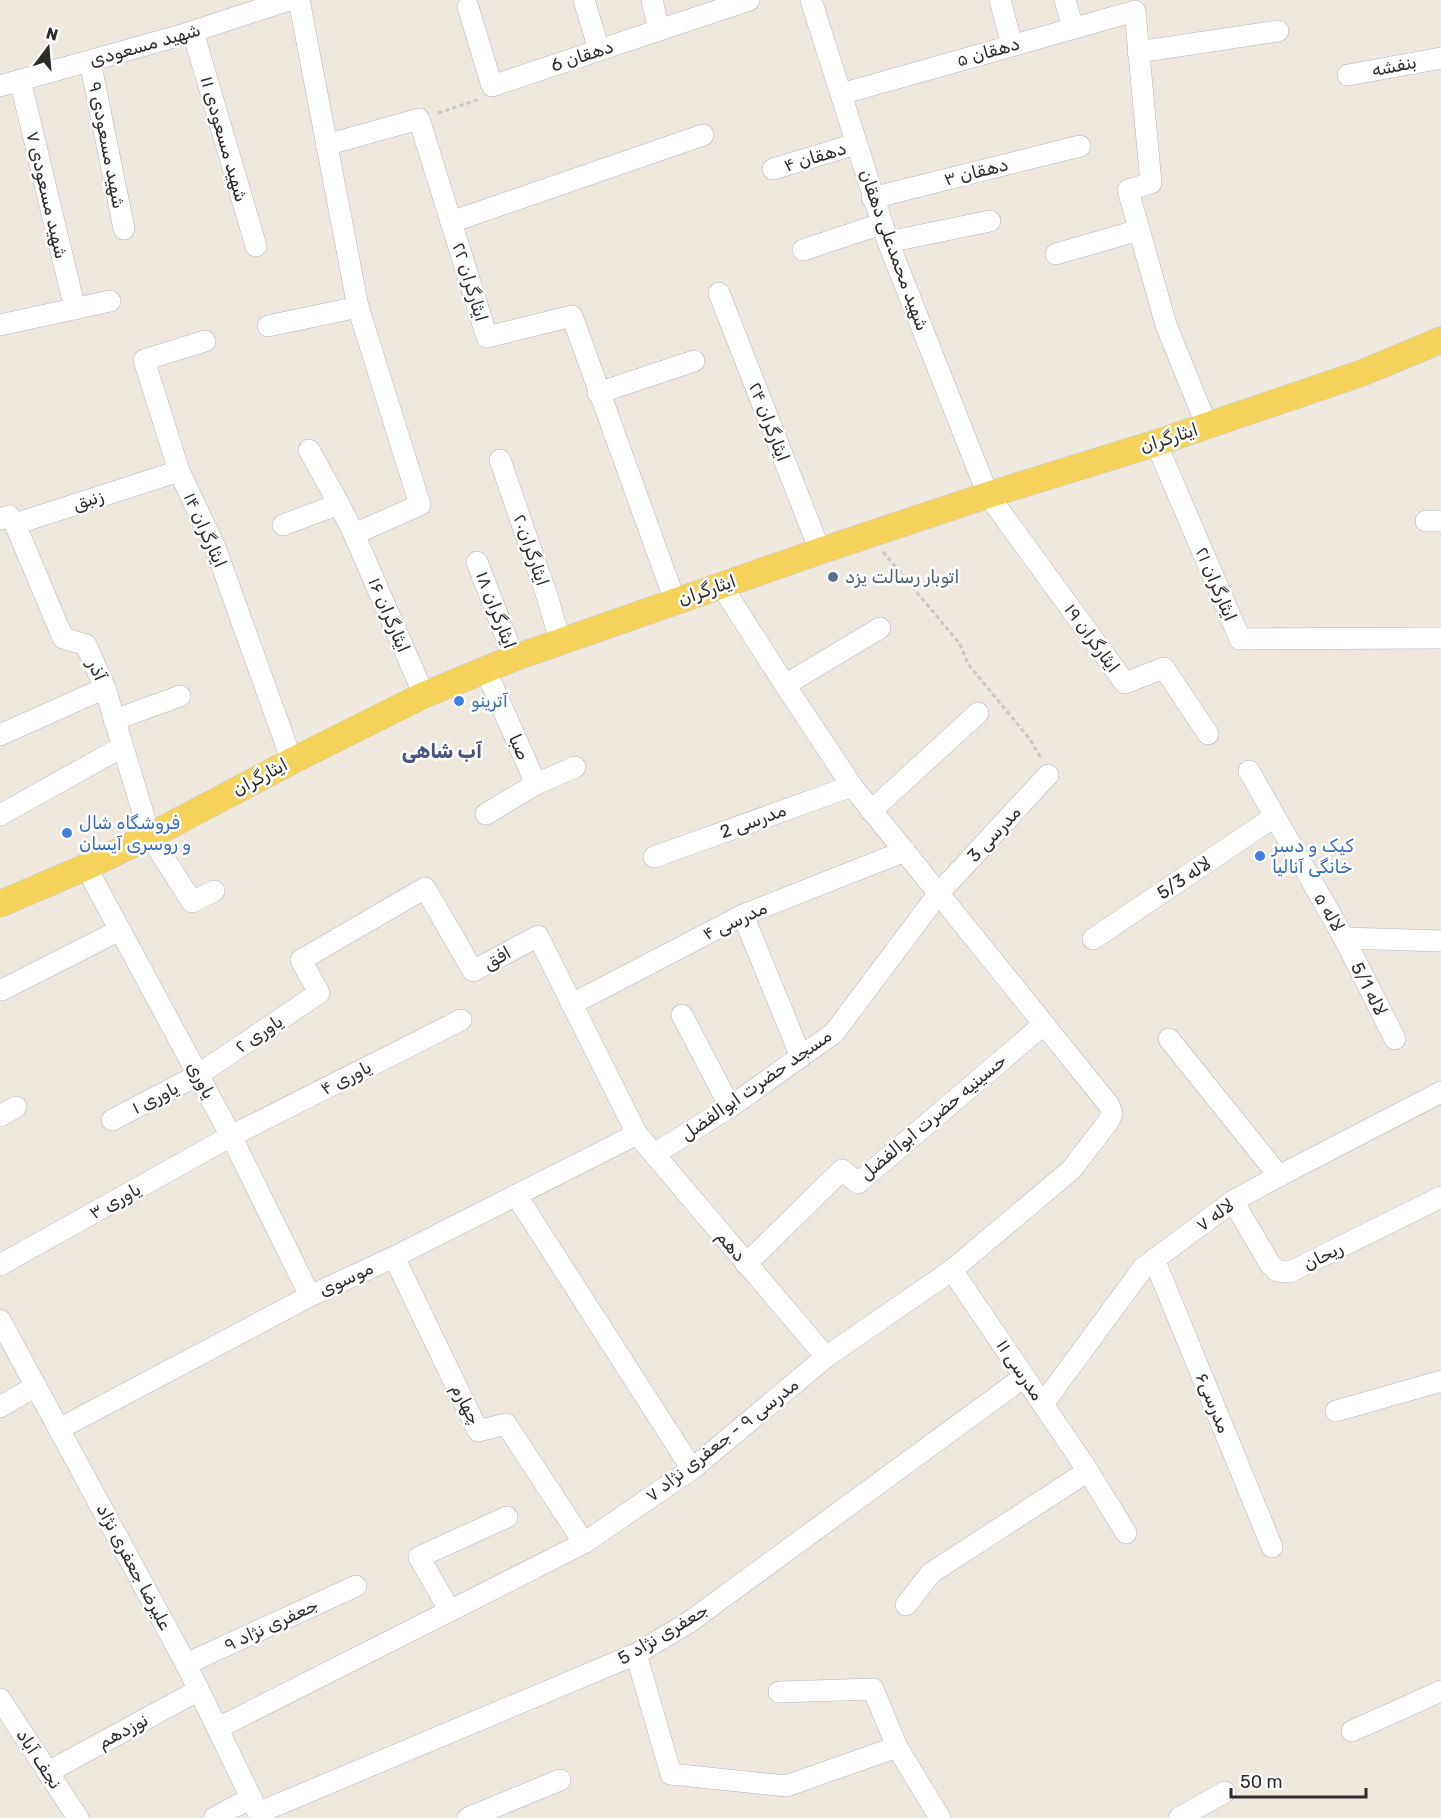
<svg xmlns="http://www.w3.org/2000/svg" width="1441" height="1818" font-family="Rubik,'Noto Naskh Arabic',sans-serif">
  <rect width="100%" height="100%" fill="#eee8df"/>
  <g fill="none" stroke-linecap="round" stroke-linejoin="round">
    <g stroke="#b2b5c0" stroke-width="22">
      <g id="minor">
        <polyline points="299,0 358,307 420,505 354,534"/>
        <polyline points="584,0 599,50"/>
        <polyline points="652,0 659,30"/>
        <polyline points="811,0 888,242 988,495 1125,683 1164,668 1208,734"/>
        <polyline points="1000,0 1012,45"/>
        <polyline points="1065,0 1073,28"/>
        <polyline points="468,7 492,86 749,0"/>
        <polyline points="193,32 256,246"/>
        <polyline points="1138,52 1278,31"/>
        <polyline points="90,61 124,229"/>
        <polyline points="1348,75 1441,58"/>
        <polyline points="20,80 75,309"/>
        <polyline points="0,86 185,34 289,0"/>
        <polyline points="841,94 1135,11 1151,183 1128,190 1166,325 1207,426"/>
        <polyline points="326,145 419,119 487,337 572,316 675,601"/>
        <polyline points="773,169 856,144"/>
        <polyline points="872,198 1080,146"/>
        <polyline points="451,222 703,135"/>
        <polyline points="888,242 990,221"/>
        <polyline points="803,250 881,224"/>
        <polyline points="1056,254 1139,230"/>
        <polyline points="719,293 820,551"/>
        <polyline points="0,325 110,301"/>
        <polyline points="268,326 358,307"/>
        <polyline points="205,341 144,360 179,471 215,547 292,761"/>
        <polyline points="598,393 694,361"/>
        <polyline points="1156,443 1240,639 1441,638"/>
        <polyline points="309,450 339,504"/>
        <polyline points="500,460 548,599 560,641"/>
        <polyline points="0,519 9,516 15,524 179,471"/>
        <polyline points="1426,521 1441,521"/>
        <polyline points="15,524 63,638 86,645 105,688 150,836 192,902 214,891"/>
        <polyline points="283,525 339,504 354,534 424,695"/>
        <polyline points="477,562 514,658"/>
        <polyline points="485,669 536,784 575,767"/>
        <polyline points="785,685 880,628"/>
        <polyline points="114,720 180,696"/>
        <polyline points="0,735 105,688"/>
        <polyline points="1249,771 1344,938 1395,1039"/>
        <polyline points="871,811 978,713"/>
        <polyline points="486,814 536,784"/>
        <polyline points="0,815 122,747"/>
        <polyline points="654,857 852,786"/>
        <polyline points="86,867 231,1136 310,1296"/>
        <polyline points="743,915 801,1057"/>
        <polyline points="1344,938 1441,941"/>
        <polyline points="1093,939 1274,817"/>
        <polyline points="2,990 120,930"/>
        <polyline points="572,1004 743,915 905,851"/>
        <polyline points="682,1015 730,1107"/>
        <polyline points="1169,1039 1279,1176"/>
        <polyline points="0,1116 16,1107"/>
        <polyline points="112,1120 198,1075 319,993 301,960 425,888 473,971 538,936 637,1134 826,1357"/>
        <polyline points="654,1154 730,1107 834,1033 939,893 1048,775"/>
        <polyline points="516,1195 692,1469"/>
        <polyline points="1233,1201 1270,1264 1277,1271 1290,1272 1441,1197"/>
        <polyline points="394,1257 478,1431 506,1424 584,1543"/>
        <polyline points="1154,1259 1272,1547"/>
        <polyline points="746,1264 842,1170 858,1183 1043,1025"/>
        <polyline points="0,1265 231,1136 461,1020"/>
        <polyline points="952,1270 1088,1471 1126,1533"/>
        <polyline points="0,1320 186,1664 261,1818"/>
        <polyline points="1043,1404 1143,1268 1233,1201 1279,1176 1441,1092"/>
        <polyline points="0,1407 36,1386"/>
        <polyline points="1336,1411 1441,1381"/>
        <polyline points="59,1429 310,1296 394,1257 637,1134"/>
        <polyline points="906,1605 931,1573 1088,1471"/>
        <polyline points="450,1611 419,1557 507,1517"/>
        <polyline points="636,1654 671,1774 786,1786 897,1747"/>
        <polyline points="186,1664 356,1586"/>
        <polyline points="779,1692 873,1689 897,1747 940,1818"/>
        <polyline points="0,1699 78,1818"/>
        <polyline points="218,1728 584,1543 692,1469 826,1357 952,1270 1071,1170 1108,1122 1112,1114 1109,1105 852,786 785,685 721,585"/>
        <polyline points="1352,1731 1441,1691"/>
        <polyline points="48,1772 199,1690"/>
        <polyline points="258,1813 636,1654 688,1623 1024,1377"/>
        <polyline points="214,1818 251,1798"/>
        <polyline points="468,1818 560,1780"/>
        <polyline points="1179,1818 1225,1792"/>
      </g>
    </g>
    <g stroke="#c8c8c8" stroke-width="27">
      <polyline id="major" points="0,904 86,867 150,836 292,761 424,695 514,658 820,551 988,495 1156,443 1362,373 1441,340"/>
    </g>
    <g stroke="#c8c8c8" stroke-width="3" stroke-dasharray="4.5 3" stroke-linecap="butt">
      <polyline points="438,113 480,99"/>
      <polyline points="883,552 960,644 968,664 1029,738 1041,758"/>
    </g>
    <use href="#minor" stroke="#fff" stroke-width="21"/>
    <use href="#major" stroke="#f6d45c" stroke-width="26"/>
  </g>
  <circle fill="#5c6f8a" stroke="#fff" stroke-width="2" cx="833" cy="577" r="6"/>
  <g fill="#3f7fe0" stroke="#fff" stroke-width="2">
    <circle cx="459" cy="701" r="6"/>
    <circle cx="67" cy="833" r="6"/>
    <circle cx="1260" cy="856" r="6"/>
  </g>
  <g text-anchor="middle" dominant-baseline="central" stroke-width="5" stroke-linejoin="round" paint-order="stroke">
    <g font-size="18" fill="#2c2c2c" stroke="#fff">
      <text transform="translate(145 45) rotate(-16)">شهید مسعودی</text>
      <text transform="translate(988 52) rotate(-16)">دهقان ۵</text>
      <text transform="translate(582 56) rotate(-18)">دهقان 6</text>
      <text transform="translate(1394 66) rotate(-11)">بنفشه</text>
      <text transform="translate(224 139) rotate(74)">شهید مسعودی ۱۱</text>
      <text transform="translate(107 145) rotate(79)">شهید مسعودی ۹</text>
      <text transform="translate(815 157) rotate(-17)">دهقان ۴</text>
      <text transform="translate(976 172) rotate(-14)">دهقان ۳</text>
      <text transform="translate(47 195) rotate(77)">شهید مسعودی ۷</text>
      <text transform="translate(894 250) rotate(70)">شهید محمدعلی دهقان</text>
      <text transform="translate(470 282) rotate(73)">ایثارگران ۲۲</text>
      <text transform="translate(769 422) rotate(69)">ایثارگران ۲۴</text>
      <text transform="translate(1169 438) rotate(-18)">ایثارگران</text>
      <text transform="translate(88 500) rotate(-18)">زنبق</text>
      <text transform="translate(205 530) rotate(66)">ایثارگران ۱۴</text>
      <text transform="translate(531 550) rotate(71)">۲۰ایثارگران</text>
      <text transform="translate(1216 584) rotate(67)">ایثارگران ۲۱</text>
      <text transform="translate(707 590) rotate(-19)">ایثارگران</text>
      <text transform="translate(496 610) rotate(69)">ایثارگران ۱۸</text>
      <text transform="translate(389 615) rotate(67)">ایثارگران ۱۶</text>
      <text transform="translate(1092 638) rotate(54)">ایثارگران ۱‍۹</text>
      <text transform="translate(97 670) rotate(66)">آذر</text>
      <text transform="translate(519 747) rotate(66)">صبا</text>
      <text transform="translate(260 777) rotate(-28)">ایثارگران</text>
      <text transform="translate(753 821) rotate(-20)">مدرسی 2</text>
      <text transform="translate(994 834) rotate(-47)">مدرسی 3</text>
      <text transform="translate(1184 878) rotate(-34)">لاله 5/3</text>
      <text transform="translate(1329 912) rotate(60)">لاله ۵</text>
      <text transform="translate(735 921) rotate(-25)">مدرسی ۴</text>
      <text transform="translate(497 958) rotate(-29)">افق</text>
      <text transform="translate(1369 989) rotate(63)">لاله 5/1</text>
      <text transform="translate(259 1034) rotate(-34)">یاوری ۲</text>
      <text transform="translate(346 1078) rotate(-27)">یاوری ۴</text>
      <text transform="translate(201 1080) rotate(62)">یاوری</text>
      <text transform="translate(756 1085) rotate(-35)">مسجد حضرت ابوالفضل</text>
      <text transform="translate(155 1098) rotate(-27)">یاوری ۱</text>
      <text transform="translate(933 1117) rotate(-40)">حسینیه حضرت ابوالفضل</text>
      <text transform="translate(115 1201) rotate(-29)">یاوری ۳</text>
      <text transform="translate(1215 1215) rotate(-36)">لاله ۷</text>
      <text transform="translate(731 1246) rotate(50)">دهم</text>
      <text transform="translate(1323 1256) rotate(-27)">ریحان</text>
      <text transform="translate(346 1279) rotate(-25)">موسوی</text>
      <text transform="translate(1020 1370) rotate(56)">مدرسی ۱۱</text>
      <text transform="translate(1213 1403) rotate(68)">مدرسی۶</text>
      <text transform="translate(466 1404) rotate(62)">چهارم</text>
      <text transform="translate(722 1440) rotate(-38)">مدرسی ۹ - جعفری نژاد ۷</text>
      <text transform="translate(134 1567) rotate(62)">علیرضا جعفری نژاد</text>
      <text transform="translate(271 1625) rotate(-25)">جعفری نژاد ۹</text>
      <text transform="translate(663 1634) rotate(-31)">جعفری نژاد 5</text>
      <text transform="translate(123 1731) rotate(-28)">نوزدهم</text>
      <text transform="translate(39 1759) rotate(57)">نجف آباد</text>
    </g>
    <g font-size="18" fill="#4e5e75" stroke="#fff" text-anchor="start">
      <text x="845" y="577">اتوبار رسالت یزد</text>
    </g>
    <g font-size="18" fill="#366cbe" stroke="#fff" text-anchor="start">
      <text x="471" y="701">آترینو</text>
      <text x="79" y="823">فروشگاه شال<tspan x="79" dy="21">و روسری آیسان</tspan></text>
      <text x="1272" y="846">کیک و دسر<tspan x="1272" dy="21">خانگی آنالیا</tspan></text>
    </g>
    <g font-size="20" font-weight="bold" fill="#4a5380" stroke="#fff">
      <text x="442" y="751">آب شاهی</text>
    </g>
  </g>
  <g transform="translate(48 48) rotate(16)" stroke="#ffffff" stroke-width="4.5" paint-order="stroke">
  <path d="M0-4.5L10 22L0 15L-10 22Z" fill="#2c2c2c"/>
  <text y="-9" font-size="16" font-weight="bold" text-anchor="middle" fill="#2c2c2c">N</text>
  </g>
  <path d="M1231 1788v9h135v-9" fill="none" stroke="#2c2c2c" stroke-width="3"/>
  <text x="1240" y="1788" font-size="18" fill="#2c2c2c" stroke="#ffffff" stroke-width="4.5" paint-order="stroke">50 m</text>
</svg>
